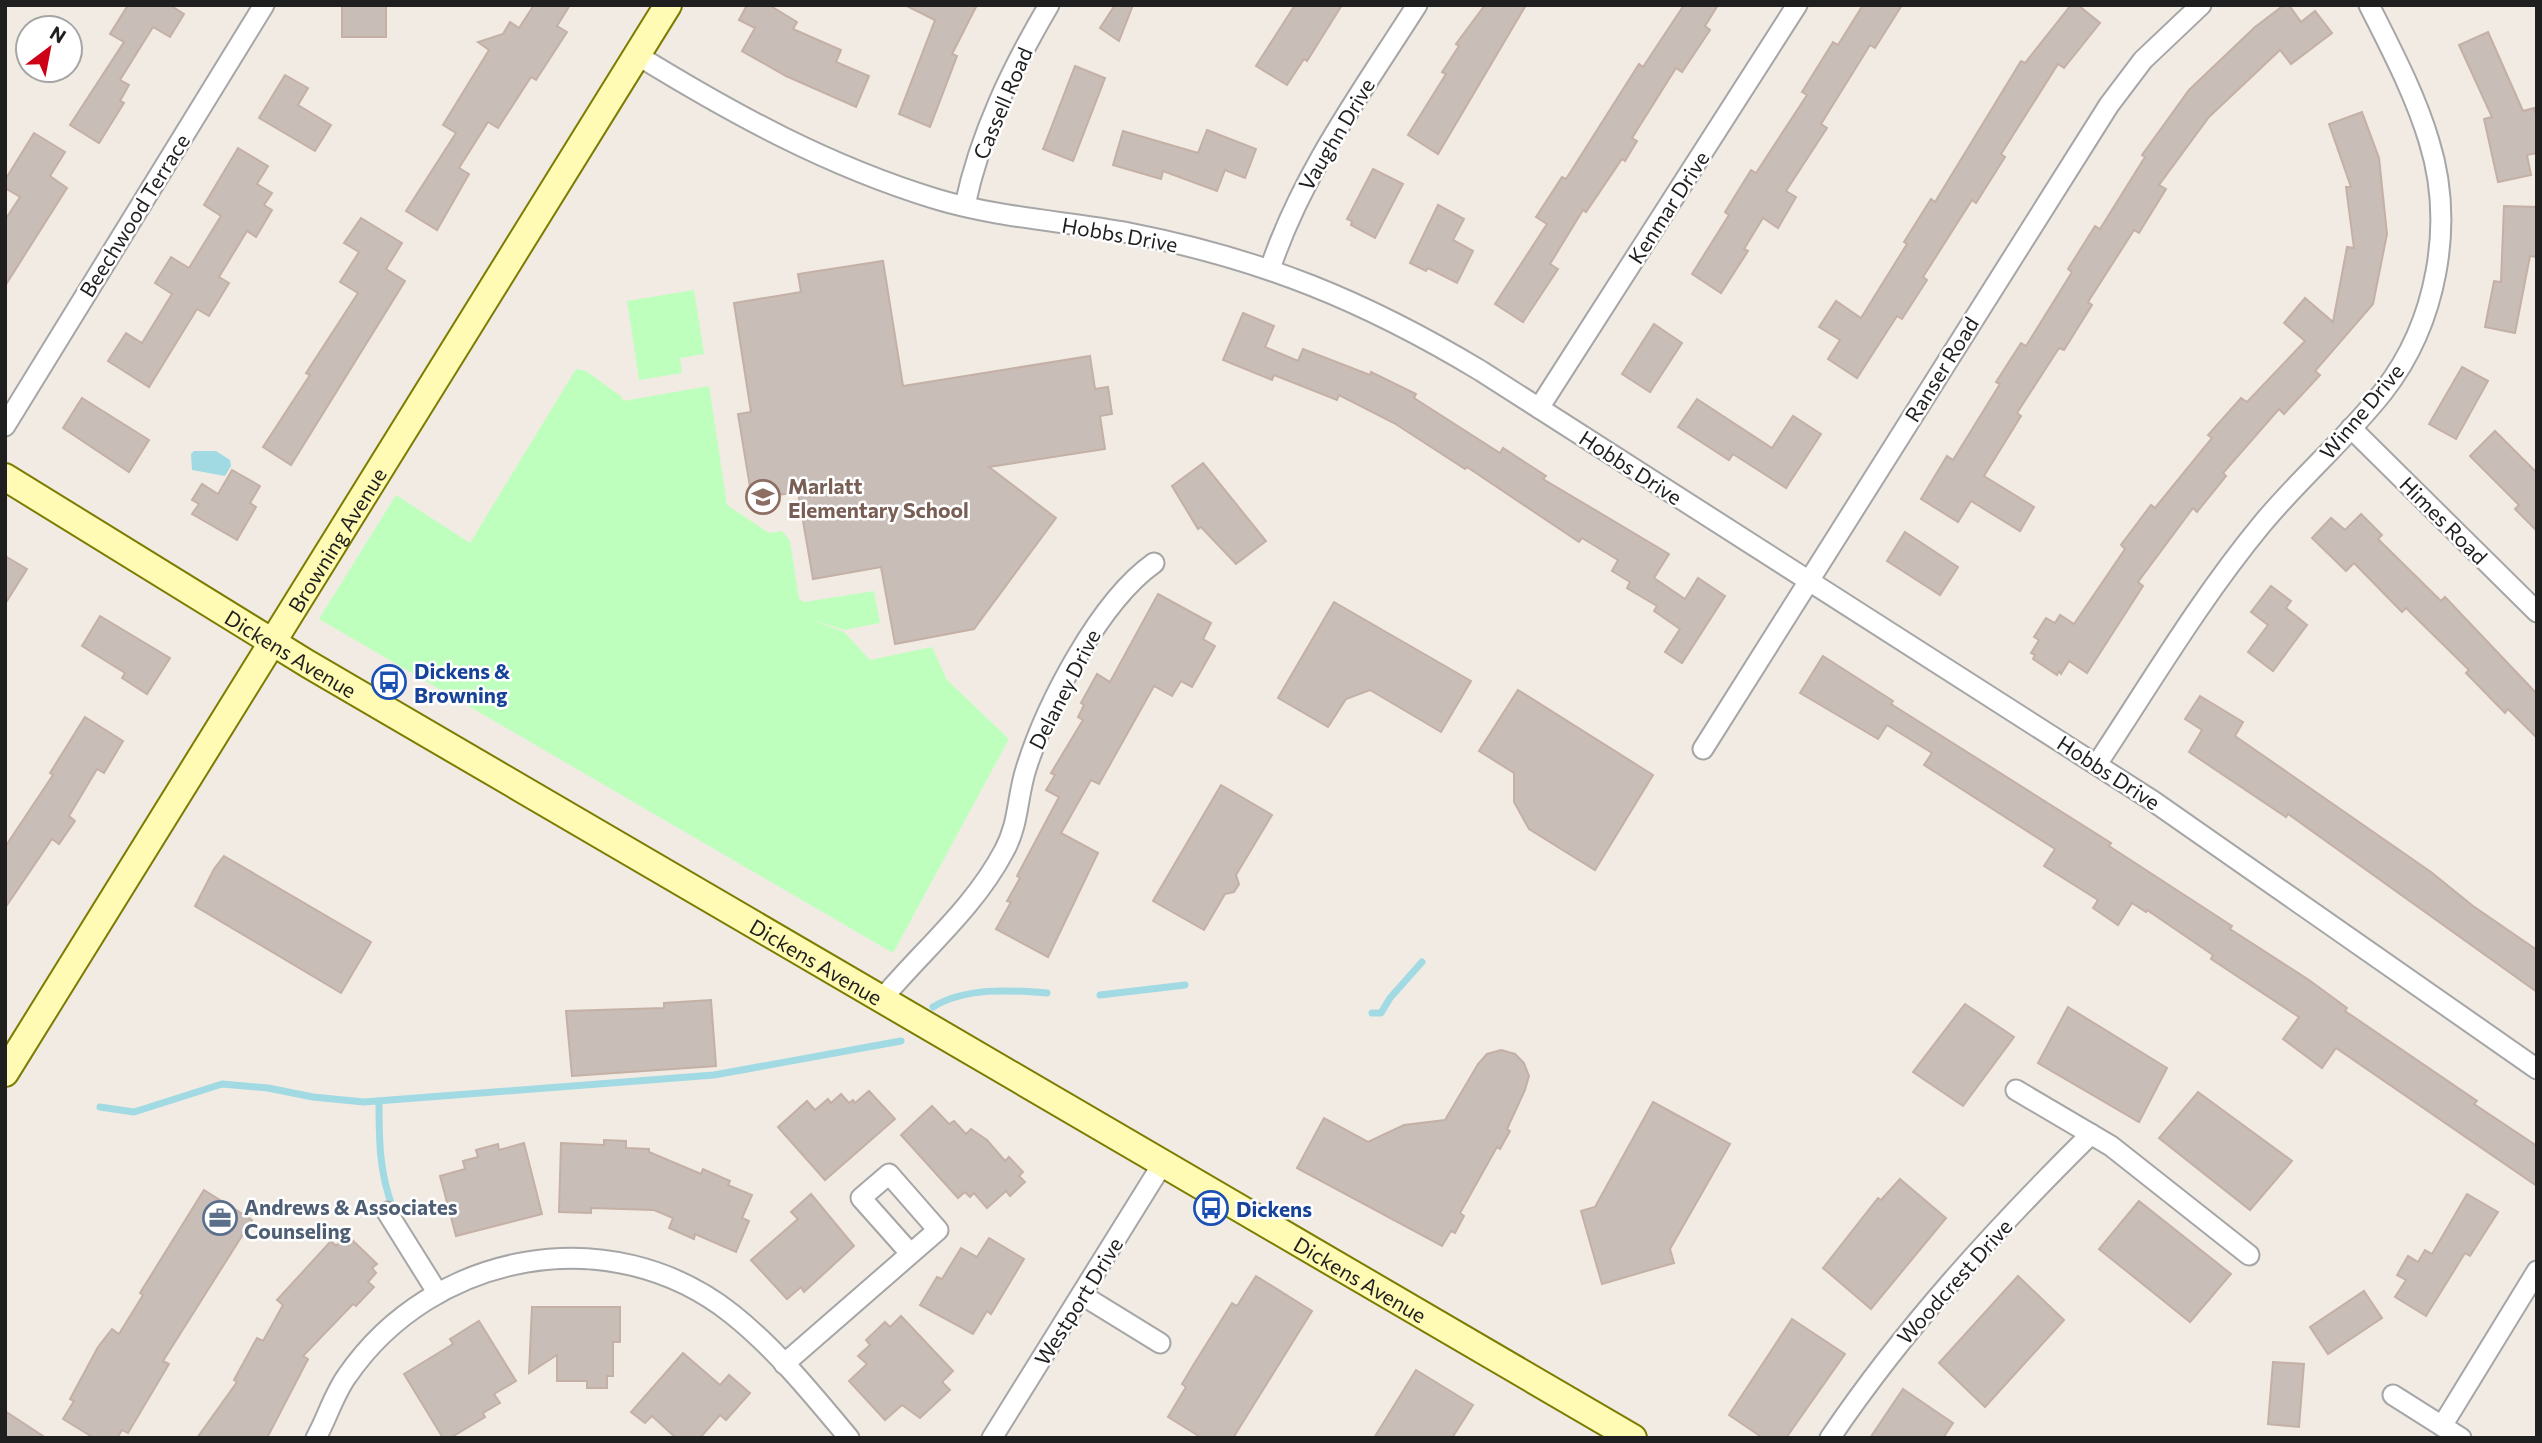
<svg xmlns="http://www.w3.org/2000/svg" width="2542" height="1443" font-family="Commissioner,sans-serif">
  <rect width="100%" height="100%" fill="#f1ebe4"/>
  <g fill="#bfffbe">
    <polygon points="694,290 704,354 680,358 682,373 639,380 627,301"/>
    <polygon points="576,369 586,371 622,397 623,401 709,386 727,505 769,533 782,531 790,541 799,599 804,602 874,591 880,623 844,630 809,619 844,632 870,660 932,647 947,680 1009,739 893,953 319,619 396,495 470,543"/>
  </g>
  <polygon fill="#a1dae3" points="194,451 216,451 230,460 231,466 225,476 192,470 191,454"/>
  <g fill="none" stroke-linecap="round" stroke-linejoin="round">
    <g stroke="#a1dae3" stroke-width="7">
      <polyline points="1100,995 1185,985"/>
      <path d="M933,1007C965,987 1011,990 1047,993"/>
      <polyline points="1372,1013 1381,1013 1390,998 1422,962"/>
      <path d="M379,1101C379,1138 379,1173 393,1208"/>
      <polyline points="100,1107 134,1112 222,1084 268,1088 313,1097 364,1102 714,1075 901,1041"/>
    </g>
  </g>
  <g fill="#c9bdb7" stroke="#c4b0a5" stroke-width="2">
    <polygon points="128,5 170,5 184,14 170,37 153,27 120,80 129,85 120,101 124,103 99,143 70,125 124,42 110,34"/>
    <rect x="342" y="5" width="44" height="32"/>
    <polygon points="534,5 570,5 557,26 567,32 536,80 531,77 498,128 488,122 459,168 469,174 437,230 406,211 456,133 443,125 489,50 478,42 503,34 510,22 519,28"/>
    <polygon points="747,5 769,5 797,22 793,29 841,50 836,62 869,76 856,107 786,76 742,51 755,28 739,20"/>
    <polygon points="905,5 977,5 952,54 957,56 930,127 899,114 935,20"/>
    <polygon points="1115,5 1133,5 1119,41 1100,28"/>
    <polygon points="1295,5 1342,5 1307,61 1304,59 1287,85 1256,66"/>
    <polygon points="1485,5 1526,5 1438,154 1408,135 1446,74 1442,72 1459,46 1456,44"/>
    <polygon points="1684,5 1718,5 1705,26 1710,30 1682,72 1676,68 1632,138 1637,141 1625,161 1622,159 1586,212 1583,210 1550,264 1558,269 1523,322 1495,304 1547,224 1536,217 1562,177 1566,179 1639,64 1643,67"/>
    <polygon points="1863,5 1902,5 1875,48 1870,45 1821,124 1827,128 1786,191 1796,197 1778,228 1763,218 1744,249 1748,251 1721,293 1692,274 1729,215 1725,212 1751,170 1756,173 1807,95 1802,92 1833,42 1838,45"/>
    <polygon points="2071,5 2078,5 2100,23 2064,68 2058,64 2001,154 2005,157 1976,203 1972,200 1923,277 1927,280 1902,319 1897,316 1857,378 1828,359 1840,340 1819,327 1836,301 1861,318 1907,244 1904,242 1931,199 1935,202 2021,61 2025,63"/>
    <polygon points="2284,5 2289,5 2301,22 2315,11 2332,33 2291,64 2280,50 2209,117 2159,185 2166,189 2139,233 2134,230 2088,302 2092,305 2064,350 2059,348 2017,413 2021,416 1984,476 2034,507 2020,531 1971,501 1958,522 1921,499 1947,456 1953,460 2000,384 1996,382 2021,343 2026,346 2072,272 2068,269 2095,226 2100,229 2145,157 2142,155 2189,90 2255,27"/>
    <polygon points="2488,32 2523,111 2534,108 2537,119 2537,153 2527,155 2531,175 2498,182 2484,119 2492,117 2459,45"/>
    <polygon points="1075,66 1105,78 1073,161 1043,149"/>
    <polygon points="285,75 308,88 298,105 331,125 315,151 259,118"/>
    <polygon points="2362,112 2379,158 2387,234 2373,304 2315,371 2320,375 2284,414 2279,409 2223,473 2226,476 2197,512 2193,508 2138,582 2143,586 2087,673 2069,661 2061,674 2059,671 2057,675 2033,659 2035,655 2031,653 2039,640 2034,637 2046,618 2055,623 2060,615 2074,624 2125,549 2121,545 2151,505 2155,508 2212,438 2208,435 2241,398 2247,402 2305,341 2284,323 2305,298 2333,322 2347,247 2354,248 2346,187 2351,187 2329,124"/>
    <polygon points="1207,130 1256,149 1245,178 1225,170 1217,191 1163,171 1161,179 1113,165 1123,131 1198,153"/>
    <polygon points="34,133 65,152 50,176 67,188 5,286 5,220 20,197 5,188 5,180"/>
    <polygon points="238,148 268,166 257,184 272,193 264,205 272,210 256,237 247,231 219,277 229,283 209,316 197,309 149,387 108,361 126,333 142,343 172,294 155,283 171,257 189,268 221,216 204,205"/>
    <polygon points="1373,169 1403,184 1375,238 1351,225 1352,221 1347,219"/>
    <polygon points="1438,205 1464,219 1453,240 1473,251 1457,283 1428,268 1426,271 1410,263"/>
    <polygon points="2504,206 2537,207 2537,257 2530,256 2515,333 2485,327 2494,281 2501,282"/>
    <polygon points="361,218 402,243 386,269 405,281 291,465 263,447 310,375 306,373 358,293 340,282 359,252 344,243"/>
    <polygon points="883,261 903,386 1090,356 1095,389 1108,387 1112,414 1100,416 1105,449 989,467 1056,518 974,629 895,644 881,567 813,579 798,492 752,499 738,414 751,412 734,303 801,292 798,274"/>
    <polygon points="1243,313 1274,326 1265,347 1298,361 1303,349 1370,375 1371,372 1416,394 1414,398 1500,453 1503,448 1546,476 1543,479 1669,554 1654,578 1685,599 1698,578 1725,596 1682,663 1665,652 1680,629 1654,611 1657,606 1627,588 1630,582 1612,571 1618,560 1582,538 1579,542 1467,467 1465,469 1394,423 1339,395 1337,400 1274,375 1272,380 1223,360"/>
    <polygon points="1654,324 1682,343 1650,392 1622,374"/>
    <polygon points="2462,367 2488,381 2456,439 2429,424"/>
    <polygon points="82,398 149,440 129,472 63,428"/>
    <polygon points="1697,399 1772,448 1793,416 1821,434 1786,488 1733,454 1729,460 1678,427"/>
    <polygon points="2495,431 2537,473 2537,531 2515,509 2519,505 2470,456"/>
    <polygon points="1203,463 1266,541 1236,564 1201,527 1198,529 1172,486"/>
    <polygon points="232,470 260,486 250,503 256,507 237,540 192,514 199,504 192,500 202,484 218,494"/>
    <polygon points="2361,514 2382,535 2378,539 2441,601 2445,597 2537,694 2537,738 2508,709 2505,713 2466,673 2469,670 2406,608 2402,612 2354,563 2346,571 2312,538 2331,518 2345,530"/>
    <polygon points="1905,532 1958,567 1940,595 1887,561"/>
    <polygon points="5,556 27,569 5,604"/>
    <polygon points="2271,586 2291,601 2286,608 2307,625 2273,671 2248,652 2268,625 2251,612"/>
    <polygon points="1158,594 1211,623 1203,639 1215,646 1192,687 1181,681 1172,696 1154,686 1099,784 1091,780 1061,833 1098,853 1048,957 996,929 1011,902 1007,901 1020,878 1017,876 1059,797 1046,790 1055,775 1051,773 1083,720 1078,717 1084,705 1081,703 1097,674 1110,682"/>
    <polygon points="1334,602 1471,681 1441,732 1370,690 1346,699 1328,727 1278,698"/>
    <polygon points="100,616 170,658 147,694 122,678 125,673 82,646"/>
    <polygon points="1823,656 1893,701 1891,704 2111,843 2109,846 2232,926 2230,929 2309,980 2347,1008 2345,1011 2477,1101 2474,1104 2537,1146 2537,1186 2336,1048 2322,1068 2283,1039 2299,1017 2211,959 2213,955 2147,910 2146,912 2132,903 2118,925 2093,908 2098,900 2044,866 2055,849 1924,765 1932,753 1887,725 1878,739 1800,693"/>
    <polygon points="1518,690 1653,775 1595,870 1529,829 1514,802 1514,773 1479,751"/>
    <polygon points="2200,696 2243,722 2235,736 2431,872 2473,906 2537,950 2537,992 2288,814 2286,817 2189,752 2202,730 2185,719"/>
    <polygon points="85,717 123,741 104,773 97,769 69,816 75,821 59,844 52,839 5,908 5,847 53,775 50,773"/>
    <polygon points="1221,785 1272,815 1236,875 1239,884 1234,892 1225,894 1204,930 1153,901"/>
    <polygon points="224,856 371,942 341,993 195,906 214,869"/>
    <polygon points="711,1000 716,1066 572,1076 566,1011 664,1008 664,1003"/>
    <polygon points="1965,1004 2014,1037 1963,1106 1913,1072"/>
    <polygon points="2068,1007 2167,1068 2139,1122 2038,1063"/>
    <polygon points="1501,1050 1515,1054 1524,1063 1529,1076 1525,1090 1507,1129 1510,1131 1500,1149 1497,1147 1460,1213 1464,1216 1455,1233 1451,1231 1442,1246 1297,1168 1324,1118 1368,1142 1404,1125 1445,1120 1478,1064 1487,1054"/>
    <polygon points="869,1091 895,1119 825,1180 778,1127 807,1101 815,1110 828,1099 831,1103 841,1094 849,1103 853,1100 855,1103"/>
    <polygon points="2198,1092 2292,1161 2250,1210 2159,1138"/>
    <polygon points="1653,1102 1730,1144 1670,1249 1674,1263 1602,1284 1581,1211 1595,1207"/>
    <polygon points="932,1106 949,1124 954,1121 966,1134 971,1129 987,1140 1005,1161 1009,1157 1023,1172 1019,1176 1025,1182 1010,1196 1006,1191 987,1208 974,1193 970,1197 965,1192 958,1198 901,1135"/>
    <polygon points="604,1140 626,1141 626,1148 649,1149 649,1152 701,1174 703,1169 730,1181 728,1185 752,1195 742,1218 749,1221 736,1252 695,1234 694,1239 669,1228 673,1218 654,1210 591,1208 591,1213 559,1212 561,1143 604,1145"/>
    <polygon points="524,1143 542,1214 456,1236 440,1176 465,1169 463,1161 478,1157 476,1150 498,1144 499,1150"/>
    <polygon points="1900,1179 1946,1218 1871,1309 1823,1268 1878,1198 1881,1200"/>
    <polygon points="204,1190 252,1220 163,1361 169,1364 128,1433 122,1430 117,1438 94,1438 63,1419 74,1401 70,1399 98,1347 112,1329 119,1334 143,1295 140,1293"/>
    <polygon points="811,1194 854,1246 804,1292 801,1287 787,1299 751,1260 798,1219 791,1212"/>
    <polygon points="2467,1194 2498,1212 2470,1256 2465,1253 2426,1316 2395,1297 2406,1280 2397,1275 2408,1256 2418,1262 2425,1250 2432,1254"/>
    <polygon points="2139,1201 2231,1274 2190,1322 2099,1249"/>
    <polygon points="347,1235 377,1264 372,1268 376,1273 368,1282 374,1287 356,1306 353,1304 303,1356 308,1359 267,1438 197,1438 237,1382 234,1380 257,1338 263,1341 283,1305 277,1300 331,1241 336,1246"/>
    <polygon points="989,1238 1024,1259 991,1314 987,1311 973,1334 920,1305 937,1277 942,1279 961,1248 977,1257"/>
    <polygon points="1256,1276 1312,1311 1233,1438 1202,1438 1168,1417 1186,1387 1182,1384 1194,1364 1232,1303 1237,1306"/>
    <polygon points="2018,1276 2064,1320 1985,1407 1939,1363"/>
    <polygon points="2364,1291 2382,1318 2328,1354 2310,1327"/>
    <polygon points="532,1307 620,1307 620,1342 613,1342 613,1376 607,1376 607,1388 587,1388 587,1381 557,1381 557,1355 529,1373"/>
    <polygon points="901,1316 953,1371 942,1382 950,1390 920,1418 902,1405 885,1420 849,1381 867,1364 858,1356 870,1345 866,1340 885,1322 890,1327"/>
    <polygon points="1792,1319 1845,1354 1786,1438 1763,1438 1729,1415"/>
    <polygon points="479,1321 516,1381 494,1394 500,1403 483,1413 485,1417 450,1438 443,1438 404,1374 453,1344 450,1339"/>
    <polygon points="683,1353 720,1385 729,1375 750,1393 726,1420 720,1415 700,1438 676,1438 652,1416 645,1423 631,1412"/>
    <polygon points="2273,1362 2304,1364 2299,1427 2268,1424"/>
    <polygon points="1416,1370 1473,1405 1452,1438 1374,1438"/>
    <polygon points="1903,1389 1953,1423 1943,1438 1870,1438"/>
    <polygon points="5,1411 46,1438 5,1438"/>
  </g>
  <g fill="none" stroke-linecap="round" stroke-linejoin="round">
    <g stroke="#a6a6a6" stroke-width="23">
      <g id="street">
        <path d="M637,55C733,114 828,166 936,199C999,218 1065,221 1129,233C1262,259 1365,301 1481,371L2153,801L2537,1069"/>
        <path d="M965,205C980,134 1012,68 1049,5"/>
        <path d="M1270,269C1302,173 1363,90 1417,5"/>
        <polyline points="1539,408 1797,5"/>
        <polyline points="5,426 264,5"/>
        <polyline points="2351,428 2537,612"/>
        <polyline points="1703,749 2109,105 2143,60 2201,5"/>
        <path d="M2097,764C2150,684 2200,599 2262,524C2300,478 2346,439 2383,392C2437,323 2455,224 2429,141C2415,94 2391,49 2369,5"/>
        <path d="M882,999C923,950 974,908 1004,851C1019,824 1017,797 1026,769C1046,705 1099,602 1154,563"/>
        <polyline points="2016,1090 2111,1146 2249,1255"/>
        <polyline points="387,1212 437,1292"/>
        <polyline points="1082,1295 1160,1343"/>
        <polyline points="784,1364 938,1230 889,1174 861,1198 910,1253"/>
        <polyline points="2393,1395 2461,1438"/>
        <polyline points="2442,1426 2537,1271"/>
        <path d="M316,1438C327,1418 334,1394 347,1376C433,1251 611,1218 732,1314C776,1349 813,1395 849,1438"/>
        <polyline points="992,1438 1163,1163"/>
        <path d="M1830,1438C1905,1327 1996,1228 2091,1134"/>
      </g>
    </g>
    <g stroke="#7b7c00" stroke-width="30">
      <g id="secondary">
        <path id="s1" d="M5,477L308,664L1633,1438"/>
        <path id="s2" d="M5,1073L668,5"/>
      </g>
    </g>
    <use href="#street" stroke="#fff" stroke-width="19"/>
    <use href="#secondary" stroke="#fffbb4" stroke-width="26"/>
  </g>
  <defs>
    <g id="school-ring" transform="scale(1.75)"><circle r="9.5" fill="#fff" stroke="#8d6e63" stroke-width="1.5"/><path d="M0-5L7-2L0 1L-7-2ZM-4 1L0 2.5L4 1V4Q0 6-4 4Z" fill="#8d6e63"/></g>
    <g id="bus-ring" transform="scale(1.75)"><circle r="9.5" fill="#fff" stroke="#1a4fb4" stroke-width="1.5"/><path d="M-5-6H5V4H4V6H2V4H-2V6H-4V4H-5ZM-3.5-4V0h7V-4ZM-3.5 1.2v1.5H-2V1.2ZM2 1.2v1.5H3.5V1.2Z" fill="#1a4fb4"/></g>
    <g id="office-ring" transform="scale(1.75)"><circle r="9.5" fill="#fff" stroke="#5c6f8a" stroke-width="1.5"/><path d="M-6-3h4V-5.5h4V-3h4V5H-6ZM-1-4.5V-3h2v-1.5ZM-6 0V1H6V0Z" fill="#5c6f8a"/></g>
  </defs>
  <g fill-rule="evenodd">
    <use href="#school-ring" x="763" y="497"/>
    <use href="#bus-ring" x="389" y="682"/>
    <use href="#bus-ring" x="1211" y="1208"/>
    <use href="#office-ring" x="220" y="1218"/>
  </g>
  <g text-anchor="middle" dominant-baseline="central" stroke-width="5" stroke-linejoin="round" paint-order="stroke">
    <g font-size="21" fill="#1f1f1f" stroke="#fff">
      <text transform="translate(1002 103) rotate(-67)">Cassell Road</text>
      <text transform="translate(1336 134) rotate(-59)">Vaughn Drive</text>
      <text transform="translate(1668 207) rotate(-57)">Kenmar Drive</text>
      <text transform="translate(134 215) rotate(-58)">Beechwood Terrace</text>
      <text transform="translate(1120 234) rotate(10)">Hobbs Drive</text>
      <text transform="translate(1941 369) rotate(-58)">Ranser Road</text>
      <text transform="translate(2361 411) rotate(-50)">Winne Drive</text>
      <text transform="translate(1631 467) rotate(33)">Hobbs Drive</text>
      <text transform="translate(2444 520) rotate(45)">Himes Road</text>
      <text stroke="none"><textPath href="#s2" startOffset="628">Browning Avenue</textPath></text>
      <text stroke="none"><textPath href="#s1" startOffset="336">Dickens Avenue</textPath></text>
      <text transform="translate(1064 689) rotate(-63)">Delaney Drive</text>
      <text transform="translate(2109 772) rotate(33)">Hobbs Drive</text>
      <text stroke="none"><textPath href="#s1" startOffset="945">Dickens Avenue</textPath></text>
      <text stroke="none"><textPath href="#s1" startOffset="1575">Dickens Avenue</textPath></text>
      <text transform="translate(1954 1281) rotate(-48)">Woodcrest Drive</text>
      <text transform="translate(1078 1301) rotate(-58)">Westport Drive</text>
    </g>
    <g font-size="21" font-weight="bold" fill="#785e54" stroke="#fff" text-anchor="start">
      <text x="788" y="485">Marlatt<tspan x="788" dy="24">Elementary School</tspan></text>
    </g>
    <g font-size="21" font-weight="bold" fill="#164399" stroke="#fff" text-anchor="start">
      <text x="414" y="670">Dickens &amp;<tspan x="414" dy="24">Browning</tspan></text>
      <text x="1236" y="1208">Dickens</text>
    </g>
    <g font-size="21" font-weight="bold" fill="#4e5e75" stroke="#fff" text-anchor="start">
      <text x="244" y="1206">Andrews &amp; Associates<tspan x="244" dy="24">Counseling</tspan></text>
    </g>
  </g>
  <rect width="2542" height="1443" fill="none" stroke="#1f1f1f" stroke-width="14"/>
  <g transform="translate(49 49) rotate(32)"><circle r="33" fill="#ffffff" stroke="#a5a5a5" stroke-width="2"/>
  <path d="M0-5L12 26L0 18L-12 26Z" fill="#ce0015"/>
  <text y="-10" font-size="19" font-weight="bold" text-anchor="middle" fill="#1f1f1f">N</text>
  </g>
</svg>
